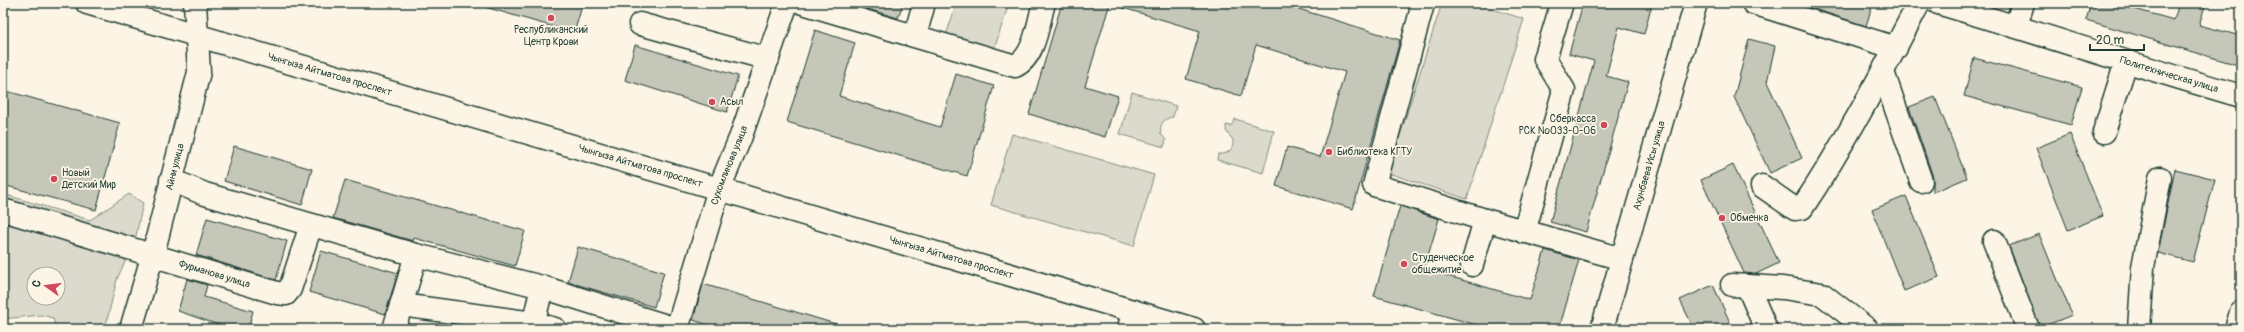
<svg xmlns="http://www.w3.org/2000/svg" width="2244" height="332" font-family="Pangolin,sans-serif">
  <rect width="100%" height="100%" fill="#fcf5e5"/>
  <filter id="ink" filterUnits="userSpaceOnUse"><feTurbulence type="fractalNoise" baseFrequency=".025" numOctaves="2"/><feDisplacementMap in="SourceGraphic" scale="8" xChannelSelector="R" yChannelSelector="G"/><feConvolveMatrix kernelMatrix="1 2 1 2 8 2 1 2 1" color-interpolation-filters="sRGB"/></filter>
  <g filter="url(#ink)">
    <g fill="#dcdacc" stroke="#7e8c80" fill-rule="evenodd">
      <polygon points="957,3 1009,3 993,53 945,38"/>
      <polygon points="1442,3 1474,3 1524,19 1467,199 1388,173"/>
      <path d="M1132,92L1176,106L1173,117C1164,118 1159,124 1161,134L1166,140L1164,147L1120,134Z"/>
      <path d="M1235,119L1274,131L1263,173L1217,160L1218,154C1228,155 1234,149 1233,140L1226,131V125L1231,126Z"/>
      <polygon points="1012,134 1154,175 1134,246 991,205"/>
      <path d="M3,194L90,220L129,194L143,203L135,240L117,279L105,329H56L53,318L41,315L3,319ZM34,274H58V298H34Z"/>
    </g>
    <g fill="#c5c7b9" stroke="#1f3d34">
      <polygon points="486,3 583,3 574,33 485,7"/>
      <polygon points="847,3 903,3 898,18"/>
      <polygon points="1062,3 1110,3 1085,86 1118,96 1105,137 1029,114"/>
      <polygon points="1121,3 1279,3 1400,40 1353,209 1276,186 1287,147 1320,157 1345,72 1256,45 1241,96 1186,79 1200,31 1120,7"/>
      <polygon points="1583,3 1652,3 1644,34 1619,27 1606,76 1628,82 1586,232 1550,222 1594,61 1569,54"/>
      <polygon points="1802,3 1873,3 1866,26 1802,5"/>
      <polygon points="2091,3 2113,3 2174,20 2179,3 2195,3 2205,6 2199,25 2241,36 2241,66 2086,20"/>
      <polygon points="815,30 855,43 839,96 940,127 956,74 994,86 967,176 787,122"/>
      <polygon points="1749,39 1775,46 1767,82 1802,158 1770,173 1734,97"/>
      <polygon points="635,45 738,76 727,112 625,80"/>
      <polygon points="1974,58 2082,87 2071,125 1964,96"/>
      <polygon points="3,90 120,123 96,210 3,185"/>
      <polygon points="1935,97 1967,178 1933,192 1933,177 1909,107"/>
      <polygon points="2070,134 2103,216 2068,230 2036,148"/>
      <polygon points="234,146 312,169 302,205 224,181"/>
      <polygon points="1733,165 1779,263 1756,274 1744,273 1701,180"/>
      <polygon points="2175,169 2215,179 2193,262 2158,253"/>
      <polygon points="345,180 525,231 515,266 414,238 413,241 333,218"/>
      <polygon points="1906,196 1939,277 1904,291 1872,210"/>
      <polygon points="1400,206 1439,219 1424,269 1530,300 1545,250 1579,260 1559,329 1491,329 1374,296"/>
      <polygon points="207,218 287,241 276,280 196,255"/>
      <polygon points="2039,234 2072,315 2040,328 2009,246"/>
      <polygon points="578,247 664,272 654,307 568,282"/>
      <polygon points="321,251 398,273 385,314 309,292"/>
      <polygon points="187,279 207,285 204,297 253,311 248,329 230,329 178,311"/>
      <polygon points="703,284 839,325 838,329 721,329 693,320"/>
      <polygon points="1713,285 1733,329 1694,329 1680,300"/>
    </g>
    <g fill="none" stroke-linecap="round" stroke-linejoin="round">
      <g stroke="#1f3d34" stroke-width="25">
        <g id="minor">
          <path d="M803,3L1015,66C1035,57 1038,23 1044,3"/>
          <polyline points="1419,3 1423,4 1374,185 1485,220"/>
          <polyline points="1753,3 1896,48"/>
          <path id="s1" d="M1938,3C2039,33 2139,67 2241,96"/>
          <polyline points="640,24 768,59"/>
          <polyline points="2016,26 2023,3"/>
          <polyline points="915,36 924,3"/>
          <polyline points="1883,72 1921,181"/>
          <polyline points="2104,132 2126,62"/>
          <polyline points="171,180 205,194 416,255 542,287 676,329"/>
          <path d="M1762,186L1795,209L1802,208C1846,142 1882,73 1919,3"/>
          <path id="s2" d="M3,210L277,293L286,294L290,289L311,225"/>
          <polyline points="1524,232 1564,90 1545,59 1562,3"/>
          <polyline points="1994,241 2028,329"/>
          <polyline points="1472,265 1485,220 1622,259"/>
          <polyline points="1732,285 1783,288 1822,294 1867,329"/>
          <polyline points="1748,287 1766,329"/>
          <polyline points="401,305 534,323 555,329"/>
          <path id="s3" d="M131,329L153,254L199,72L195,3"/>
          <polyline points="394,329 416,255"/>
          <polyline points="532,329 542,287"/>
          <path id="s4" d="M677,329L719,189L741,136L787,3"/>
          <polyline points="1129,329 1133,311"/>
          <polyline points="2139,329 2143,267 2160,178"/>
          <polyline points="2236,329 2241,312"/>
        </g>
      </g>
      <g stroke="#1f3d34" stroke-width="25">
        <g id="major">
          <path id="s5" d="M87,3L1194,329"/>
          <path id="s6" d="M1602,329L1696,3"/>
        </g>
      </g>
      <use href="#minor" stroke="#fcf5e5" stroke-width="22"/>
      <use href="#major" stroke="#fcf5e5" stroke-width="22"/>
    </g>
  </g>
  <g fill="#d1495b" stroke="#fcf5e5" stroke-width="1.5">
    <circle cx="551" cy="18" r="4"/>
    <circle cx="712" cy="102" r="4"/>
    <circle cx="1604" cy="125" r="4"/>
    <circle cx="1329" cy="152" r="4"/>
    <circle cx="54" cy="179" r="4"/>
    <circle cx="1722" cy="218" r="4"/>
    <circle cx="1404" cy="264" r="4"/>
  </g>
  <g text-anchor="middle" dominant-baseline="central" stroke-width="3.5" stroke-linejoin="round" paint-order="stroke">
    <g font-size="10" fill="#1f3d34" stroke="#fcf5e5" text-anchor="start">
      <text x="551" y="30" text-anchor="middle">Республиканский<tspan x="551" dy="12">Центр Крови</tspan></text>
      <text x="720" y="102">Асыл</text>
      <text x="1596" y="119" text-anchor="end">Сберкасса<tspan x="1596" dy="12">РСК №033-0-06</tspan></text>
      <text x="1337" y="152">Библиотека КГТУ</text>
      <text x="62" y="173">Новый<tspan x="62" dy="12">Детский Мир</tspan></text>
      <text x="1730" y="218">Обменка</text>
      <text x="1412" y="258">Студенческое<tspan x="1412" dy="12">общежитие</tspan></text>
    </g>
    <g font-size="10" fill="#1f3d34" stroke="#fcf5e5">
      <text stroke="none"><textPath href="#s5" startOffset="253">Чынгыза Айтматова проспект</textPath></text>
      <text stroke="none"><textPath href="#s1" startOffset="242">Политехническая улица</textPath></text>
      <text stroke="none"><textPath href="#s4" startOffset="172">Сухомлинова улица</textPath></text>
      <text stroke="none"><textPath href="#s5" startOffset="577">Чынгыза Айтматова проспект</textPath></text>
      <text stroke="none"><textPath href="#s6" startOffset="170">Ахунбаева Исы улица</textPath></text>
      <text stroke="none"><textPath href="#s3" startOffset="168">Айни улица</textPath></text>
      <text stroke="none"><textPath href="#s5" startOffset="901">Чынгыза Айтматова проспект</textPath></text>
      <text stroke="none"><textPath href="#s2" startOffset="221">Фурманова улица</textPath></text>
    </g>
  </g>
  <rect width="2244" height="332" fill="none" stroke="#fcf5e5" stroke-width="16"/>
  <rect x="8" y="8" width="2228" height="316" fill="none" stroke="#1f3d34" stroke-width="1.5" filter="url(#ink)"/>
  <g transform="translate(46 286) rotate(284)"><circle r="19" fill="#fcf5e5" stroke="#a4ab9e"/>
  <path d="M0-3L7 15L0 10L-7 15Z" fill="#d1495b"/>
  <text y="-6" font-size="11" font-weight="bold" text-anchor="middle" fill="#1f3d34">С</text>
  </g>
  <path d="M2090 44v6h54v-6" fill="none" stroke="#1f3d34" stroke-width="2"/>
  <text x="2096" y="44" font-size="12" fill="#1f3d34" stroke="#fcf5e5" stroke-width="3" paint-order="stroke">20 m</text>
</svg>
